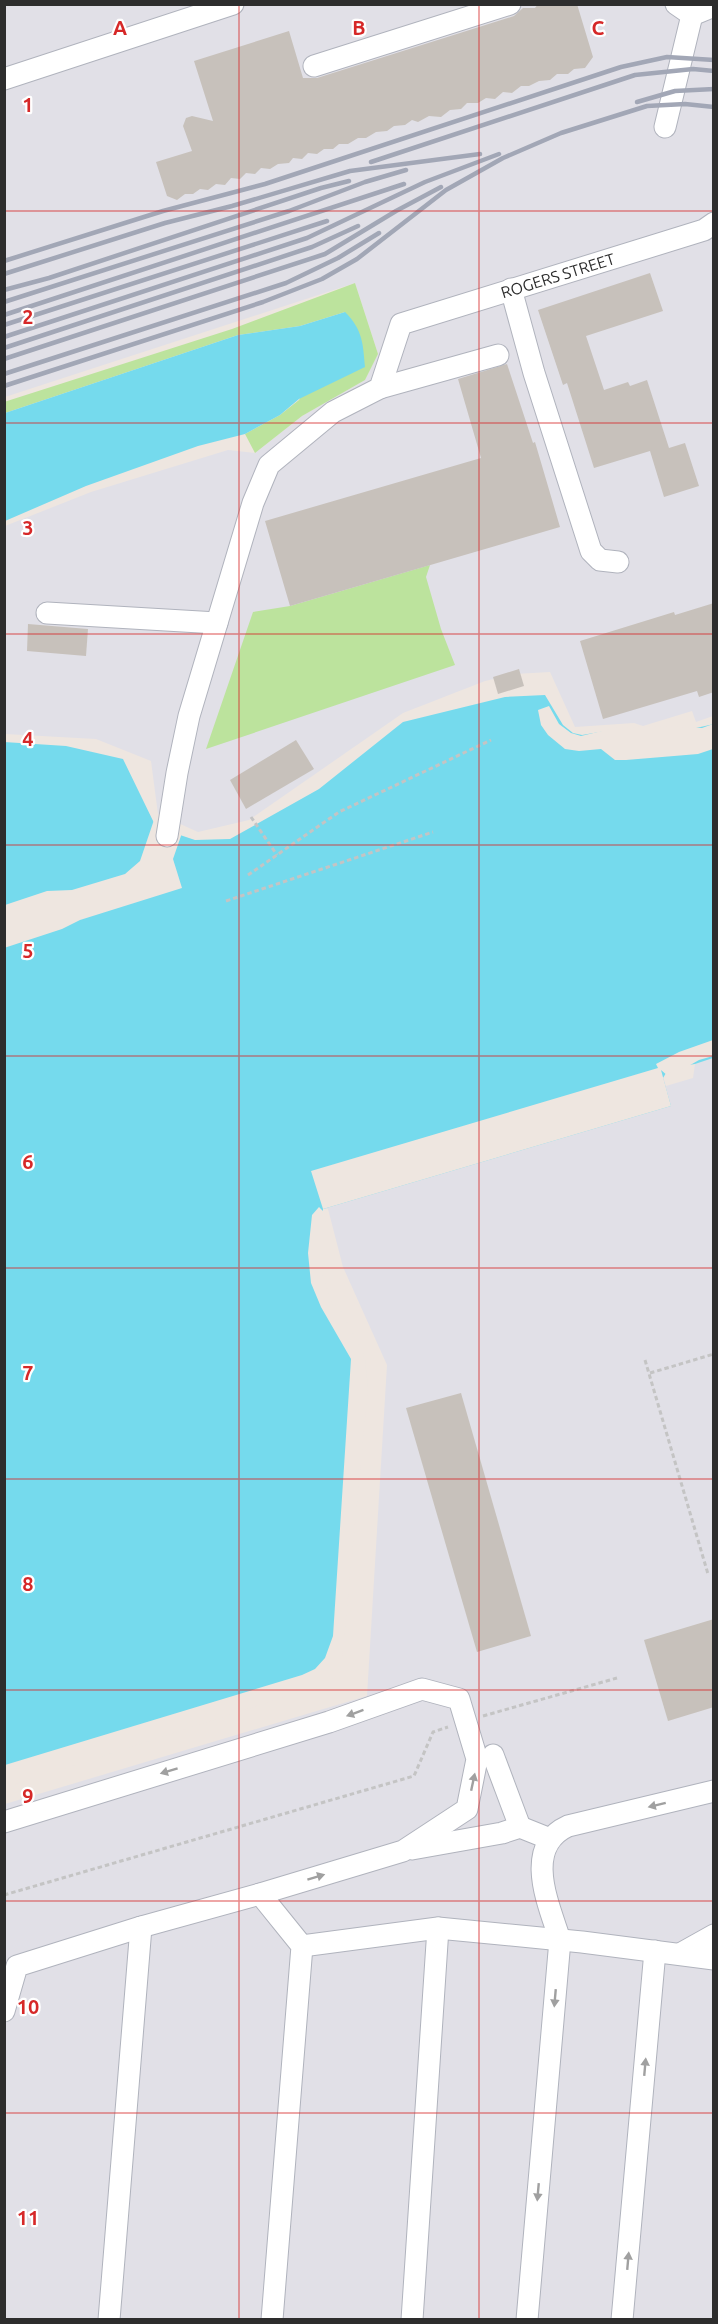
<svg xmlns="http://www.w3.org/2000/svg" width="718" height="2324" font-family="Ubuntu,sans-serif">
  <rect width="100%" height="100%" fill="#eee6e0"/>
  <g fill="#e1e0e7">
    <polygon points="4,5 713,5 713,716 696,722 692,711 643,726 634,723 575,727 550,672 515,674 485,681 403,713 249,820 198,832 158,814 151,761 96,739 5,734 5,526 91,492 228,450 255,453 302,416 365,380 378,354 355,283 5,397"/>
    <polygon points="713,1058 713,2319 5,2320 5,1804 367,1696 387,1365 343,1267 328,1209 323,1209 660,1067 666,1086 693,1078 695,1064"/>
  </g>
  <g fill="#bce39d">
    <polygon points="355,283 378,354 365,380 302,416 255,453 245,434 280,415 299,400 345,312 300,326 238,335 5,413 4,402 232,329"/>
    <polygon points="430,565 426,577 441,629 455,665 206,749 253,612 290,606"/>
  </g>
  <g fill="#75daed">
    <path d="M345,312C363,330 363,344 365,367L299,399L280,415L245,434L198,446L86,486L5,521V413L238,335L300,326Z"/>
    <polygon points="545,695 563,725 573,733 582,735 611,730 687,730 714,724 713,1058 695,1064 669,1068 663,1078 671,1106 323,1209 320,1272 331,1306 359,1352 338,1669 4,1785 4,742 66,746 123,759 156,827 195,840 230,839 319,789 403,722 505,697"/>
  </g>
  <g fill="#eee6e0">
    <polygon points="549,706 559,724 571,733 581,736 614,728 658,726 702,728 713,724 713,749 698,754 626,760 615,760 601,749 579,751 565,749 548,735 541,725 538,710"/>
    <polygon points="155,817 158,825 182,833 173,859 182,888 80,920 62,929 4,948 5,905 47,891 72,890 125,874 140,861"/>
    <polygon points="713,1040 713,1056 699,1060 685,1068 671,1071 668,1076 661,1070 671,1106 323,1209 311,1171 658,1068 656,1064 679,1052"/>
    <polygon points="319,1207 325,1213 326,1264 325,1271 322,1273 332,1304 338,1306 362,1350 365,1360 368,1387 341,1671 331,1680 312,1688 4,1788 5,1765 302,1675 315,1669 325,1658 333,1636 351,1359 321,1307 311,1283 308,1253 312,1215"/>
  </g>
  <g fill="#c7c1bb">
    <polygon points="538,4 577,4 593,57 585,68 574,69 568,74 557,74 550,80 539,81 529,86 521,86 512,93 503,92 495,99 486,98 478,103 467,103 461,109 450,110 441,117 429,116 418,122 412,120 405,125 394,126 387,131 376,132 366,138 358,138 348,144 339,144 333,149 324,149 317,154 308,153 302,159 293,158 289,163 278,164 270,169 261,168 255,174 246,173 240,179 231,178 225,185 216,184 208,190 200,189 193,194 185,194 177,200 167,196 156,162 192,151 183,126 186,118 192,116 213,121 194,61 289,31 303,78 317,78 514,16 523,8 535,8"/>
    <polygon points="650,273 663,311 586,336 604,390 628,382 630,386 647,380 669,448 685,443 699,486 664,497 650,451 594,468 567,383 563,385 538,310"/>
    <polygon points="507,364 533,443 535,442 560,527 290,606 265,521 481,458 458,379"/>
    <polygon points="714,603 714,692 699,697 697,691 603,719 580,641 674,612 675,615"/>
    <polygon points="28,624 88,629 86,656 27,651"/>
    <polygon points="519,669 524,686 498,694 493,677"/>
    <polygon points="296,740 314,769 246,809 230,780"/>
    <polygon points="461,1393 531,1636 477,1652 406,1408"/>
    <polygon points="714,1619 714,1707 668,1721 644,1640"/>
  </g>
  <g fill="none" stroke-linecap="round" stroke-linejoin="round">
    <g stroke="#b0b3bd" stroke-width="23">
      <g id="minor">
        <polyline points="676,4 692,15"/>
        <polyline points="314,66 510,4"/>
        <polyline points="4,79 233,4"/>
        <polyline points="665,127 692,15 714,6"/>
        <polyline points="511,289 534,373 591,551 600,560 618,562"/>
        <polyline points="380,388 498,355"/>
        <polyline points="47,613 217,623"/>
        <path id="s1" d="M167,836L177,773L189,716L253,503L269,465L333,412L380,388L401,324L704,230L714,223"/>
        <polyline points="493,1755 520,1827"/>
        <polyline points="4,1822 329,1722 422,1689 459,1699 477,1759 467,1809 403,1851 260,1894"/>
        <polyline points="412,1849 502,1833 520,1827 550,1839"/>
        <polyline points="302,1946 438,1928 582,1942 714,1959"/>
        <polyline points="680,1954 714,1935"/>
        <polyline points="4,2011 17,1966 141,1927 260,1894 302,1946 272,2320"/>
        <polyline points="109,2320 141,1927"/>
        <polyline points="412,2320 438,1928"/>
        <path d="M527,2320L560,1940C549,1905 522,1847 568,1826L714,1791"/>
        <polyline points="622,2320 655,1951"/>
      </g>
    </g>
    <g stroke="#c4c4c4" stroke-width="3" stroke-dasharray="4.5 3" stroke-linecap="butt">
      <polyline points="251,817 277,855"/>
      <polyline points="248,875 339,812 491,740"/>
      <polyline points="226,901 433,832"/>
      <polyline points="645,1360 708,1574"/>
      <polyline points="650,1373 714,1354"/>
      <polyline points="483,1716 617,1678"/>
      <polyline points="4,1895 414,1776 433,1732 448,1727"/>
    </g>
    <use href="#minor" stroke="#fff" stroke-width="21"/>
    <g stroke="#a2a7b6" stroke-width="4.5">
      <polyline points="637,102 675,91 714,89"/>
      <polyline points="371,162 635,75 693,69 714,71"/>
      <polyline points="4,261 163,211 265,184 621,67 667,57 714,60"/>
      <polyline points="4,274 165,223 232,206 350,171 480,154"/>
      <polyline points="4,290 49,278 321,188 349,181"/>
      <polyline points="4,302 289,211 365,182 406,170"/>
      <polyline points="4,315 404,184"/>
      <polyline points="4,325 327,221"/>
      <polyline points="4,337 307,238 425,182 499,154"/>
      <polyline points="4,348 312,247 358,226"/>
      <polyline points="4,359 325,254 396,211 441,187"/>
      <polyline points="4,374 286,283 338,258 379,233"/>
      <polyline points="4,386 263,302 322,279 357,259 446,190 503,158 561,133 647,106 685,104 714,107"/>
    </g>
  </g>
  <defs><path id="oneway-solid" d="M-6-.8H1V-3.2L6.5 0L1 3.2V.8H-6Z" transform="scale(1.5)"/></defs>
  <g fill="#a0a0a0">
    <use href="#oneway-solid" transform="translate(355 1713) rotate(160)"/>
    <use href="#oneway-solid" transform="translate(169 1771) rotate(163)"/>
    <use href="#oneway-solid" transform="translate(473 1782) rotate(-78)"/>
    <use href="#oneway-solid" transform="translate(657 1805) rotate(166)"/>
    <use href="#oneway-solid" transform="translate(316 1877) rotate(-17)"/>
    <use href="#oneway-solid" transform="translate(555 1998) rotate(95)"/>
    <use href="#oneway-solid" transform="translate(645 2067) rotate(-85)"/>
    <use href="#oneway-solid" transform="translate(538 2192) rotate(95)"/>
    <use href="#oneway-solid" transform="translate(628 2261) rotate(-85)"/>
  </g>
  <path fill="none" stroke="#d62828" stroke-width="1.5" stroke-opacity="0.55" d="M239,4V2320M479,4V2320M4,211H714M4,423H714M4,634H714M4,845H714M4,1056H714M4,1268H714M4,1479H714M4,1690H714M4,1901H714M4,2113H714"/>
  <g text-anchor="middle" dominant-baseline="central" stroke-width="4.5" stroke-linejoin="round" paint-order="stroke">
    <g font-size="16" fill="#2d2d2d" stroke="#fff">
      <text stroke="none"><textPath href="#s1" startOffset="753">ROGERS STREET</textPath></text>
    </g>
  </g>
  <g font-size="20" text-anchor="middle" font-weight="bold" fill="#d62828" stroke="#fff" stroke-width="4.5" stroke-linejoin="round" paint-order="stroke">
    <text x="120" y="35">A</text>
    <text x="359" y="35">B</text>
    <text x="598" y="35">C</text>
    <text x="28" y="112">1</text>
    <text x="28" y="324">2</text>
    <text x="28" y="535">3</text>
    <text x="28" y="746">4</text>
    <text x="28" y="958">5</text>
    <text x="28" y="1169">6</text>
    <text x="28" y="1380">7</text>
    <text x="28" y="1591">8</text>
    <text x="28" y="1803">9</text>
    <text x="28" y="2014">10</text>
    <text x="28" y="2225">11</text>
  </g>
  <rect width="718" height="2324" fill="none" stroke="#2d2d2d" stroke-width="12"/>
</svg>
